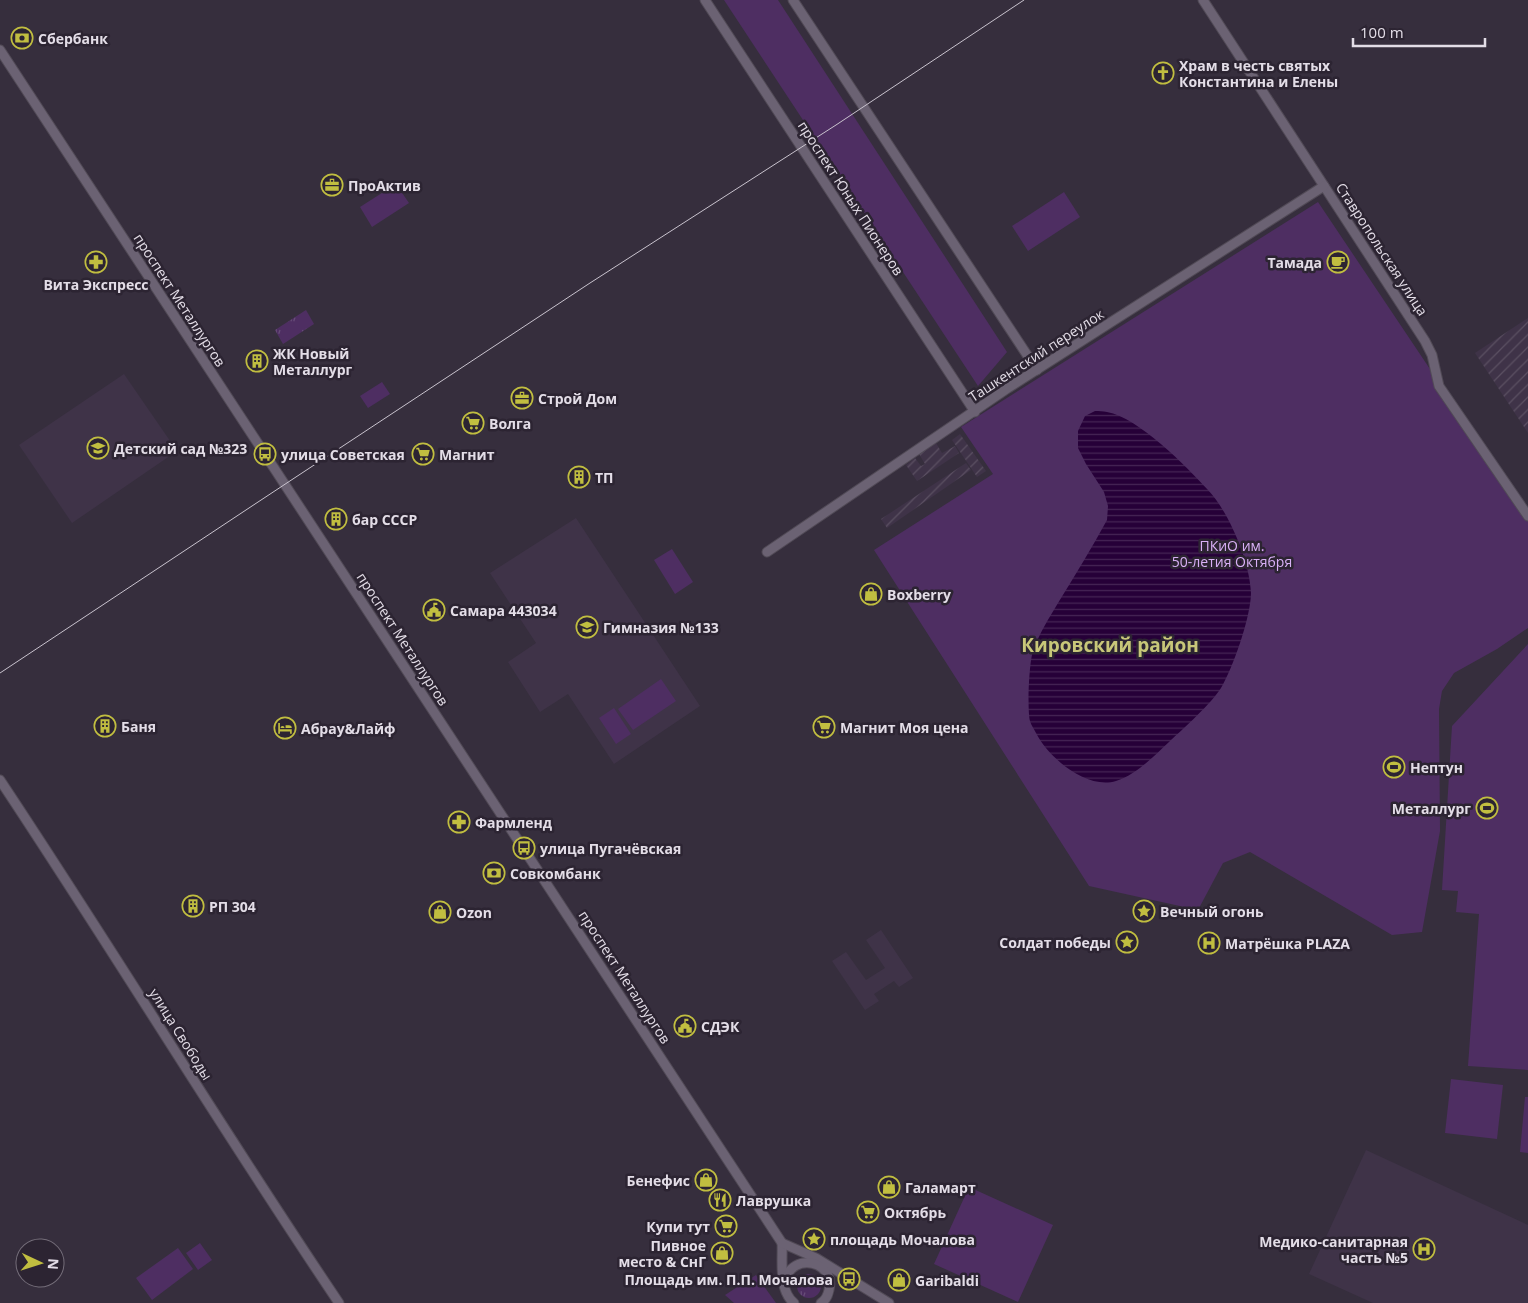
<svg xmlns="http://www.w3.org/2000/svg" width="1528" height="1303" font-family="'Open Sans',sans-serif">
  <defs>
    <pattern id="industrial-furrows" width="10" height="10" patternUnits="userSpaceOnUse" patternTransform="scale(1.25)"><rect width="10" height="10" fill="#3f3348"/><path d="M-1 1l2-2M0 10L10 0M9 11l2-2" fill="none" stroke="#5b5062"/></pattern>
    <pattern id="grass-tufts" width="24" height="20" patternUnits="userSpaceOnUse" patternTransform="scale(1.25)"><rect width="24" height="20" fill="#4e2e62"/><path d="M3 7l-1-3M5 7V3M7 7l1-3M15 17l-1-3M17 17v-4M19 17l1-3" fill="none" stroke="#674c78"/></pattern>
    <pattern id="water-rules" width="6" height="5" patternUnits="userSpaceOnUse" patternTransform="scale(1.25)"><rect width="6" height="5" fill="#260038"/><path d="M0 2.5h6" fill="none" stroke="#452555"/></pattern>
  </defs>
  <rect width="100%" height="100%" fill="#362e3d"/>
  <g fill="#3f3348">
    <polygon points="124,374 177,451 72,523 19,445"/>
    <polygon points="576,518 700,706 614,764 568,694 540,712 508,662 536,643 490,573"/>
    <polygon points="881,930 913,978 899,987 894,981 874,994 879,1001 865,1010 832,961 846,952 866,980 885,968 866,940"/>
    <polygon points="1366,1150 1528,1225 1528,1303 1373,1303 1309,1274"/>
  </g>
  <g fill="url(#industrial-furrows)">
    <polygon points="1528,318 1528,433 1475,353"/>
    <polygon points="960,434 986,471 977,477 952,440"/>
    <polygon points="936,443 942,453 955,446 959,453 917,481 906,465 915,458 921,466 925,464 919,454"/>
    <polygon points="966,463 971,470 887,528 881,519"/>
  </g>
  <g fill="url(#grass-tufts)">
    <polygon points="306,310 314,324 283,344 275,330"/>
    <circle cx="809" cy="1286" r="12"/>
  </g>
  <g fill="#4e2e62">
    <polygon points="724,0 778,0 1007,352 978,386"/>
    <polygon points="396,184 409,203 372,227 360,207"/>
    <polygon points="1064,192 1080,217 1028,251 1012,226"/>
    <polygon points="1318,202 1497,469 1528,511 1528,628 1497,649 1454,673 1442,691 1439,709 1440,831 1422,932 1392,935 1250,852 1223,863 1198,910 1089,886 874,550 993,474 961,427"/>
    <polygon points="382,382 390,394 368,408 360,396"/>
    <polygon points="672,549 693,582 675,594 654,560"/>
    <polygon points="1528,644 1528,1070 1468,1066 1479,914 1456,912 1458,891 1442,890 1452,726"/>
    <polygon points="661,679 676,701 633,730 618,709"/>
    <polygon points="614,708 631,734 616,744 599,718"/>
    <polygon points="1451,1079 1503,1085 1497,1139 1445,1133"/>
    <polygon points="1525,1097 1528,1097 1528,1153 1520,1152"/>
    <polygon points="969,1187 1053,1225 1018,1302 934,1264"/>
    <polygon points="200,1243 212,1260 198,1270 186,1253"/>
    <polygon points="178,1248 193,1269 152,1300 136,1278"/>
    <polygon points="756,1275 776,1303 734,1303 725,1295"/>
  </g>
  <path fill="url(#water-rules)" d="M1095,411C1099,411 1103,411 1107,412C1139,418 1186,466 1208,490C1229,512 1250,562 1251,593C1251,616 1233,668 1221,688C1211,704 1184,728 1169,742C1154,756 1136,775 1116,781C1086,790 1048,757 1036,733C1034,729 1031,725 1030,721C1027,709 1029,663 1033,651C1039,634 1049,618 1058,603C1075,575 1092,548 1107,520L1108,506L1104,492L1086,464L1078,448V431L1085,416Z"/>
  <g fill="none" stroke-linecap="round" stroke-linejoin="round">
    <g stroke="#514a56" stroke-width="11">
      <g id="minor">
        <polyline points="705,0 975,412"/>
        <polyline points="793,0 1037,370"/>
        <polyline points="1203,0 1425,341 1432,355 1439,386 1528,516"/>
        <path d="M0,50L782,1243C783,1261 778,1290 794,1303"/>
        <polyline points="767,552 1008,388 1324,186"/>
        <path d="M0,780C115,953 223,1131 339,1303"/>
        <polyline points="782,1243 816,1258 889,1303"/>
        <path d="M785,1281C792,1251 836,1261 829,1290C828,1295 826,1300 821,1303"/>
      </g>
    </g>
    <use href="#minor" stroke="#6b6273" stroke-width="9"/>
    <polyline stroke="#c9c3ce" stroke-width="1" points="0,673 252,506 590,283 836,125 1024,0"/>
  </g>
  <defs>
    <g id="bank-ring" transform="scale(1.125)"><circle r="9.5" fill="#2c2432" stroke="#c1be40" stroke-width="1.5"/><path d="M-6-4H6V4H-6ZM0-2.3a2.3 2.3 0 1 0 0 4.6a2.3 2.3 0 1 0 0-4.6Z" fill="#c1be40"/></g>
    <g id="church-ring" transform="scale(1.125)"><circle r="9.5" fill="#2c2432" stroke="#c1be40" stroke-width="1.5"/><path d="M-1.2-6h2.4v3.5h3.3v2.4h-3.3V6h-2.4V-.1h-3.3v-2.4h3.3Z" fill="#c1be40"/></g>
    <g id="office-ring" transform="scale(1.125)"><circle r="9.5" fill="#2c2432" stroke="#c1be40" stroke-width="1.5"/><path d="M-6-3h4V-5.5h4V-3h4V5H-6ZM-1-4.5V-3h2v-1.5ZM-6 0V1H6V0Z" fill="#c1be40"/></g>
    <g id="pharmacy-ring" transform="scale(1.125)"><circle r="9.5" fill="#2c2432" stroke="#c1be40" stroke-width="1.5"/><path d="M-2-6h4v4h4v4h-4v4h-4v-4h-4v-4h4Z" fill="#c1be40"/></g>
    <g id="cafe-ring" transform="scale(1.125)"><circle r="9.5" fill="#2c2432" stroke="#c1be40" stroke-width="1.5"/><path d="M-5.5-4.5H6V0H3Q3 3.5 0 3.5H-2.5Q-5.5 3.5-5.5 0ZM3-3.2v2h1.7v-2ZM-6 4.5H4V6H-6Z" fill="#c1be40"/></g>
    <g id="building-ring" transform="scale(1.125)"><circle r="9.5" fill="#2c2432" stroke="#c1be40" stroke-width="1.5"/><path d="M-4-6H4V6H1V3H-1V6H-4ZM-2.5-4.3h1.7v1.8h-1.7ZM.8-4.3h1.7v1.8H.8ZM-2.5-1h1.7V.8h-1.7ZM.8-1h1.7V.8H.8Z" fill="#c1be40"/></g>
    <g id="supermarket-ring" transform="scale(1.125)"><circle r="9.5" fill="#2c2432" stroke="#c1be40" stroke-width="1.5"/><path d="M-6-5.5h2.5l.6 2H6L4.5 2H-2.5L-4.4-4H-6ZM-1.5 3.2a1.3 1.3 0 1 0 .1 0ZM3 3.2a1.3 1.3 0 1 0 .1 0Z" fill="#c1be40"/></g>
    <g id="school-ring" transform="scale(1.125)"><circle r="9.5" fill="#2c2432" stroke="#c1be40" stroke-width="1.5"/><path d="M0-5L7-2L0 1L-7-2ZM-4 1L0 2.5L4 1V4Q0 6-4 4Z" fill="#c1be40"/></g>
    <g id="bus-ring" transform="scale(1.125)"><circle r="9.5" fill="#2c2432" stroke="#c1be40" stroke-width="1.5"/><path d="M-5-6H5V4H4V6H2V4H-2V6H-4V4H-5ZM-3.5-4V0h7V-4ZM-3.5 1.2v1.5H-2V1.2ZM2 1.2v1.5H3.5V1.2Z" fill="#c1be40"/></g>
    <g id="shop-ring" transform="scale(1.125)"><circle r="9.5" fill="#2c2432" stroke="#c1be40" stroke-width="1.5"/><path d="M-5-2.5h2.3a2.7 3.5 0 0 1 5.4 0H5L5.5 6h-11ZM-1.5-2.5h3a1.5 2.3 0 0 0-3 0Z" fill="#c1be40"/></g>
    <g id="civic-ring" transform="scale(1.125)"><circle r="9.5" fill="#2c2432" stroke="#c1be40" stroke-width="1.5"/><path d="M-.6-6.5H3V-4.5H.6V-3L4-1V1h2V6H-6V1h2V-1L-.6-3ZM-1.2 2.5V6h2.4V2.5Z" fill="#c1be40"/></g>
    <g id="hotel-ring" transform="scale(1.125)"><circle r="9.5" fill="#2c2432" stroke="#c1be40" stroke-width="1.5"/><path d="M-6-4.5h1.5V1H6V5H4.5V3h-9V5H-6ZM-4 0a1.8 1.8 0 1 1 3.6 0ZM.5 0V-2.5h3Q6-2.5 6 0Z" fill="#c1be40"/></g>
    <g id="stadium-ring" transform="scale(1.125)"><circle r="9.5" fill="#2c2432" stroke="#c1be40" stroke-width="1.5"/><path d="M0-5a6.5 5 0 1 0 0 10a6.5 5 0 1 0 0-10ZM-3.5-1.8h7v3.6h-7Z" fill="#c1be40"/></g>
    <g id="sight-ring" transform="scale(1.125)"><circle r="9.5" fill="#2c2432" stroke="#c1be40" stroke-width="1.5"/><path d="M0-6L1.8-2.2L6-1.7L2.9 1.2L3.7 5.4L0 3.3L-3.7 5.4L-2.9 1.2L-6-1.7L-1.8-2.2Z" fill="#c1be40"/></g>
    <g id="hospital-ring" transform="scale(1.125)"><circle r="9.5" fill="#2c2432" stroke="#c1be40" stroke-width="1.5"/><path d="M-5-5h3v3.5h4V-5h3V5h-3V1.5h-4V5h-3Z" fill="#c1be40"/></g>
    <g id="restaurant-ring" transform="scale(1.125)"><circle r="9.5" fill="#2c2432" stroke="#c1be40" stroke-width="1.5"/><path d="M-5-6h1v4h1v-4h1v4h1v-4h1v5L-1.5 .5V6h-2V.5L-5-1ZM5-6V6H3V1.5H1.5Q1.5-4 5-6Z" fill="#c1be40"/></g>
  </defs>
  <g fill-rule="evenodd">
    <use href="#bank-ring" x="22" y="38"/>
    <use href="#church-ring" x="1163" y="73"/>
    <use href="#office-ring" x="332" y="185"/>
    <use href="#pharmacy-ring" x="96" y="262"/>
    <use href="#cafe-ring" x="1338" y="262"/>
    <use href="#building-ring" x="257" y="361"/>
    <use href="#office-ring" x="522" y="398"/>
    <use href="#supermarket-ring" x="473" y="423"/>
    <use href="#school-ring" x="98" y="448"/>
    <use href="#bus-ring" x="265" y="454"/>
    <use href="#supermarket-ring" x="423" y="454"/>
    <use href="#building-ring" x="579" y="477"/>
    <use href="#building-ring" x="336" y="519"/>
    <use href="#shop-ring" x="871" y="594"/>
    <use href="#civic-ring" x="434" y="610"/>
    <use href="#school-ring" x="587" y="627"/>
    <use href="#building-ring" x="105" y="726"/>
    <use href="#supermarket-ring" x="824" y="727"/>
    <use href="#hotel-ring" x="285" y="728"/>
    <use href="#stadium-ring" x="1394" y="767"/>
    <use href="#stadium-ring" x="1487" y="808"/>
    <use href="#pharmacy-ring" x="459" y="822"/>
    <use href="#bus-ring" x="524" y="848"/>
    <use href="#bank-ring" x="494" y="873"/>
    <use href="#building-ring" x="193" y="906"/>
    <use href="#sight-ring" x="1144" y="911"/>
    <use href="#shop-ring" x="440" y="912"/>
    <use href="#sight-ring" x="1127" y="942"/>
    <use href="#hospital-ring" x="1209" y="943"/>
    <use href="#civic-ring" x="685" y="1026"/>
    <use href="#shop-ring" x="706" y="1180"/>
    <use href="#shop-ring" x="889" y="1187"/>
    <use href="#restaurant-ring" x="720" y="1200"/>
    <use href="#supermarket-ring" x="868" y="1212"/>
    <use href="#supermarket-ring" x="726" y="1226"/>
    <use href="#sight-ring" x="814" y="1239"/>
    <use href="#hospital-ring" x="1424" y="1249"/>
    <use href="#shop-ring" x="722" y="1253"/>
    <use href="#bus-ring" x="849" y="1279"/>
    <use href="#shop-ring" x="899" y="1280"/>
  </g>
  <g text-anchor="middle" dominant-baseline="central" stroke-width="5" stroke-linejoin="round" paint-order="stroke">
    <g font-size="14" font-weight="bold" fill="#e3dde7" stroke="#2c2432" text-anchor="start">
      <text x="38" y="38">Сбербанк</text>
      <text x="1179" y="65">Храм в честь святых<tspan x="1179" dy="16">Константина и Елены</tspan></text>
      <text x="348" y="185">ПроАктив</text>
      <text x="1322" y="262" text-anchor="end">Тамада</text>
      <text x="96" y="284" text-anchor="middle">Вита Экспресс</text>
      <text x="273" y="353">ЖК Новый<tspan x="273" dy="16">Металлург</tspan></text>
      <text x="538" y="398">Строй Дом</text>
      <text x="489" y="423">Волга</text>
      <text x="114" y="448">Детский сад №323</text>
      <text x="281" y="454">улица Советская</text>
      <text x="439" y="454">Магнит</text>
      <text x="595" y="477">ТП</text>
      <text x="352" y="519">бар СССР</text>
      <text x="887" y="594">Boxberry</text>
      <text x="450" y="610">Самара 443034</text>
      <text x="603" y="627">Гимназия №133</text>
      <text x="121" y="726">Баня</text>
      <text x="840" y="727">Магнит Моя цена</text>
      <text x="301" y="728">Абрау&amp;Лайф</text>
      <text x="1410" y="767">Нептун</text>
      <text x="1471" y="808" text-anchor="end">Металлург</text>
      <text x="475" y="822">Фармленд</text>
      <text x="540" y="848">улица Пугачёвская</text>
      <text x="510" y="873">Совкомбанк</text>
      <text x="209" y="906">РП 304</text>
      <text x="1160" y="911">Вечный огонь</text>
      <text x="456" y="912">Ozon</text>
      <text x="1111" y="942" text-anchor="end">Солдат победы</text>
      <text x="1225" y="943">Матрёшка PLAZA</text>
      <text x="701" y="1026">СДЭК</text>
      <text x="690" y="1180" text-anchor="end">Бенефис</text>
      <text x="905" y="1187">Галамарт</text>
      <text x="736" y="1200">Лаврушка</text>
      <text x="884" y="1212">Октябрь</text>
      <text x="710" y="1226" text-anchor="end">Купи тут</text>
      <text x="830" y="1239">площадь Мочалова</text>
      <text x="1408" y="1241" text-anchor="end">Медико-санитарная<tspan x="1408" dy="16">часть №5</tspan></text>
      <text x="706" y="1245" text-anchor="end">Пивное<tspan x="706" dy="16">место &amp; СнГ</tspan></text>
      <text x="833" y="1279" text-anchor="end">Площадь им. П.П. Мочалова</text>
      <text x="915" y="1280">Garibaldi</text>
    </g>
    <g font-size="14" fill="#e3dde7" stroke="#2c2432">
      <text transform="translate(851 198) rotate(57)">проспект Юных Пионеров</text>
      <text transform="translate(1382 249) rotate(57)">Ставропольская улица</text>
      <text transform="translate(180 300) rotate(57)">проспект Металлургов</text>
      <text transform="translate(1036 355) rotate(-33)">Ташкентский переулок</text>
      <text transform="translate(403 639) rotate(57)">проспект Металлургов</text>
      <text transform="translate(625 977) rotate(57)">проспект Металлургов</text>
      <text transform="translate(181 1034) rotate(58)">улица Свободы</text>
    </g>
    <g font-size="14" fill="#d9b0f6" stroke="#2c2432">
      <text x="1232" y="545">ПКиО им.<tspan x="1232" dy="16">50-летия Октября</tspan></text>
    </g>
    <g font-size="19" font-weight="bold" fill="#c8c779" stroke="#2c2432">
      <text x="1110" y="645">Кировский район</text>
    </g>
  </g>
  <g transform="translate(40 1263) rotate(94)"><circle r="24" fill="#2c2432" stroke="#756e7a"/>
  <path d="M0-4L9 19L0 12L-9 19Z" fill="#c1be40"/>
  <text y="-8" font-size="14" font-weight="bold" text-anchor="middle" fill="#e3dde7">N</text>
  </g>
  <path d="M1353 38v8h132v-8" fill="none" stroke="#e3dde7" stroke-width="2.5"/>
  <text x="1360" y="38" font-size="15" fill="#e3dde7" stroke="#2c2432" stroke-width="4" paint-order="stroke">100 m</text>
</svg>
